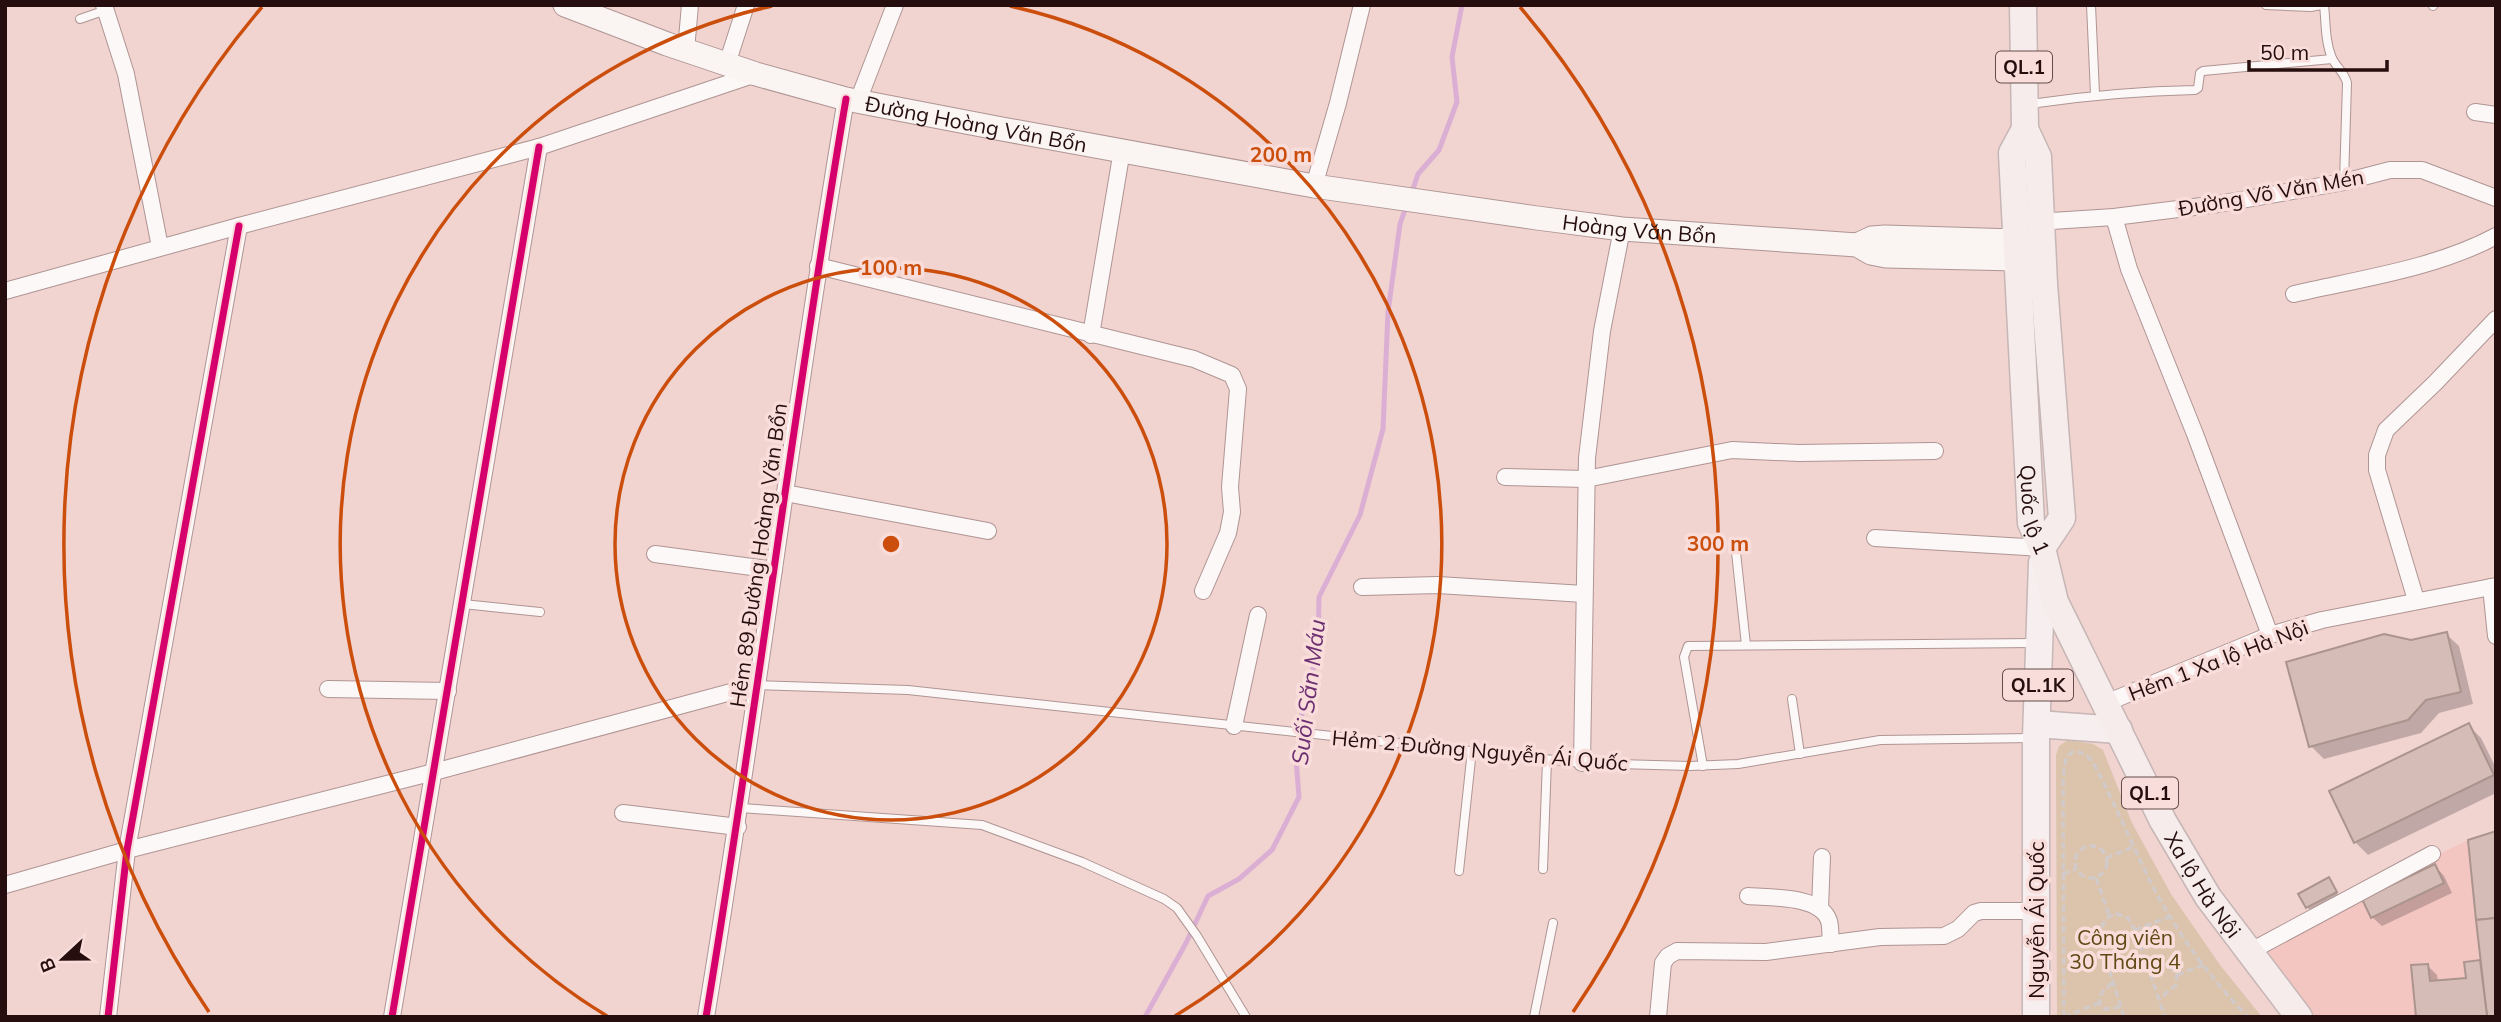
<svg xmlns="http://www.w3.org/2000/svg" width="2501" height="1022" font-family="Mulish,sans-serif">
  <rect width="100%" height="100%" fill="#f1d3d0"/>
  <polygon fill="#f4c6c2" points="2496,831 2496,1017 2314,1017 2256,944 2468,840"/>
  <polygon fill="#dcc3ab" points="2068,740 2093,744 2103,750 2132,823 2171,894 2220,965 2262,1017 2057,1017 2056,755 2059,746"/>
  <g fill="#0003">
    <polygon points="2446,634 2459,646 2473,704 2439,713 2421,733 2324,759 2311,746 2411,642"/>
    <polygon points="2468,725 2481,738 2496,768 2496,793 2368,855 2355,842"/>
    <polygon points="2496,833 2496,1017 2418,1017 2428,966 2437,975 2438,982 2468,979 2466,963 2482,961"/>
    <polygon points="2435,866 2444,876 2452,893 2382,926 2372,917"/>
    <polygon points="2328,879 2341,899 2313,913 2307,907"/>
  </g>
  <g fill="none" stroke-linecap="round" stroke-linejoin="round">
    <g stroke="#dbafd4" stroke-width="5">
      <polyline points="1411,195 1418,174 1439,150 1457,102 1452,57 1462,5"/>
      <polyline points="1145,1017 1186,943 1208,896 1239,879 1272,850 1299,797 1296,759 1303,706 1318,651 1319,597 1360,515 1383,429 1388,312 1400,224 1407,204"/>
    </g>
  </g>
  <g fill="#d6bcb6" stroke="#ab948e" stroke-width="2">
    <polygon points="2447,632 2461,692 2426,700 2408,720 2309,747 2286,662 2384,634 2411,640"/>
    <polygon points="2469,723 2494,775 2354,843 2329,791"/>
    <polygon points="2496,831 2496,918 2476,920 2468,840"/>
    <polygon points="2435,864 2444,883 2371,918 2362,899"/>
    <polygon points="2329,877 2337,892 2306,908 2298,894"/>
    <polygon points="2496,918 2496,1016 2487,1016 2476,920"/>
    <polygon points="2480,960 2487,1016 2416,1017 2411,965 2428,964 2430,981 2466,978 2464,962"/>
  </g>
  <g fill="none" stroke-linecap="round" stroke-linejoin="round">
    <g stroke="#ae9593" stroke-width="10">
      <g id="service">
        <polyline points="2091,5 2095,94"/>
        <polyline points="2266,5 2311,7 2321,5"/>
        <path d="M2324,5C2326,23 2325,42 2332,58C2336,67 2345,73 2347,83L2344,182"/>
        <polyline points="2433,5 2433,6"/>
        <polyline points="80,19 106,10"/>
        <path d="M2030,104C2085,96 2139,91 2195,90L2198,88L2200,73L2203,71L2332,59"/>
        <polyline points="1735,543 1746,645"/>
        <polyline points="463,604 540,612"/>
        <polyline points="757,685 908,690 1582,763 1690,766 1738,764 1880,740 2033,738"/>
        <polyline points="1792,699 1800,754"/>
        <polyline points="1703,766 1684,657 1688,646 2036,643"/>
        <polyline points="741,808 982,825 1082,862 1164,899 1177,908 1197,936 1246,1017"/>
        <polyline points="1543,869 1547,760"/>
        <polyline points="1459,871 1472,750"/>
        <polyline points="1534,1017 1553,923"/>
      </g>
    </g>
    <g stroke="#ae9593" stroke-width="18">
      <g id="minor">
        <polyline points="104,5 126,74 160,247"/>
        <polyline points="686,50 690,5"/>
        <polyline points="727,64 746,5"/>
        <polyline points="858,101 895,5"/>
        <polyline points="2475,112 2496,115"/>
        <polyline points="1314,186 1338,103 1362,5"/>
        <polyline points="2114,217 2129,269 2195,434 2270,635"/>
        <polyline points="2036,222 2114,217 2218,204 2344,182 2390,170 2422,170 2496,198"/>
        <polyline points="818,266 1194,359 1232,375 1238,389 1230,487 1232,512 1228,533 1203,591"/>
        <polyline points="5,291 239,226 539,147 756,74"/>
        <path d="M2294,294C2359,279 2437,268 2496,236"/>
        <polyline points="1091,335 1122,150"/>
        <polyline points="1505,477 1586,479 1732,450 1799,453 1935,451"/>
        <polyline points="785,493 988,531"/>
        <polyline points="1875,538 2042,548"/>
        <polyline points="655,554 774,570"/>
        <polyline points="1362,587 1438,585 1584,594"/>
        <polyline points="2491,587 2496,636"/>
        <polyline points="2416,600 2377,470 2377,455 2386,430 2435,383 2496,319"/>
        <polyline points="328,689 448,691"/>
        <polyline points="2106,703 2270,635 2322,620 2496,586"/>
        <polyline points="1234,726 1258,615"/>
        <polyline points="1582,763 1587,458 1602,331 1622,229"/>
        <polyline points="623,813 738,827"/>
        <polyline points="5,885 127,850 434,772 757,685"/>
        <path d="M1748,896C1770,898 1821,895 1829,921C1831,928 1830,936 1831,944"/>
        <polyline points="1820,908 1822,857"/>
        <polyline points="2249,952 2432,854"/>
        <polyline points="108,1017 127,850 239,226"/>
        <polyline points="392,1017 539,147"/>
        <path d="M706,1017C757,711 794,404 846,99"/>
        <polyline points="1658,1017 1663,963 1668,956 1677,951 1766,952 1880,937 1944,936 1958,929 1974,913 1981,911 2037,911"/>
      </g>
    </g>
    <g stroke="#ae9593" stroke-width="25">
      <g id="secondary">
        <path id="s1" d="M565,5L667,44L756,74L846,99L1002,129L1314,186L1537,218L1622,229L1857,245L1871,253L1886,256L2016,259"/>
        <polyline points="1857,245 1872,238 1885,237 2016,241"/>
      </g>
    </g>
    <g stroke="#c6b6b5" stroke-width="29">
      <g id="primary">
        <polyline points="2037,724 2119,730"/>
        <polyline points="2036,1017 2036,738 2042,563"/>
      </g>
    </g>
    <g stroke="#c6b6b5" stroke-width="29">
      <g id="trunk">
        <polyline points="2023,5 2025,129 2038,157 2044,284 2062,518 2042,548"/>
        <path id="s2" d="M2025,129L2012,153L2031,523L2042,548L2055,602L2163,821L2208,897L2299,1017"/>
      </g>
    </g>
    <g stroke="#d2cac8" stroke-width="3.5" stroke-dasharray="7 3.5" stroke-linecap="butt">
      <circle cx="2091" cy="862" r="16"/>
      <polyline points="2106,858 2133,847"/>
      <polyline points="2063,874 2076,869"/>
      <polyline points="2096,878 2109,915"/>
      <polyline points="2135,930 2171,916"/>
      <path d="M2148,967C2160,965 2171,963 2177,975L2176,985L2159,999"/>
      <polyline points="2177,975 2203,965"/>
      <polyline points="2112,983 2102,992 2099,1003 2105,1009 2121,1007"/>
      <path d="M2064,1017L2063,779L2066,757L2072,752C2085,751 2090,757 2096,768C2116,806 2133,847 2152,885C2177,933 2210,978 2248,1017"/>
      <polyline points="2064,1017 2099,1003"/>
      <polyline points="2124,1017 2098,934 2106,919 2115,913 2128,918 2135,930 2165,1017"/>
    </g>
    <use href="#service" stroke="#fdf8f8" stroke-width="8"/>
    <use href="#minor" stroke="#fdf8f8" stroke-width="16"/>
    <use href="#secondary" stroke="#faf4f3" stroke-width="23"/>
    <use href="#primary" stroke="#f7efef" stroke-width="26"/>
    <use href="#trunk" stroke="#f6ecec" stroke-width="26"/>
    <g stroke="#f9ddda" stroke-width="11">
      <g id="cycleway">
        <polyline points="108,1017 127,850 239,226"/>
        <polyline points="392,1017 539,147"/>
        <path d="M706,1017C757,711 794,404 846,99"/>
      </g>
    </g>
    <use href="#cycleway" stroke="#d6006c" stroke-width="7"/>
  </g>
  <g fill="none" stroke="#cb4e0c" stroke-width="3.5">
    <circle cx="891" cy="544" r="276"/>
    <path d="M607 1016A551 551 0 0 1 772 6M1010 6A551 551 0 0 1 1175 1016"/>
    <path d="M209 1012A827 827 0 0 1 262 7M1520 7A827 827 0 0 1 1573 1012"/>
  </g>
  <g text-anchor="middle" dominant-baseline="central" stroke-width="7" stroke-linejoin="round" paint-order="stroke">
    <g fill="#f9ddda" stroke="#654c4a" stroke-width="2">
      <rect x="1996" y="51.5" width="56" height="31" rx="5"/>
      <rect x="2003" y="669.5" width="70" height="31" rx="5"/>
      <rect x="2122" y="777.5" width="56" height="31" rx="5"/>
    </g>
    <g font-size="19" font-weight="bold" fill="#250e0d">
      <text x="2024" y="67">QL.1</text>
      <text x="2038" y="685">QL.1K</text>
      <text x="2150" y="793">QL.1</text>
    </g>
    <g font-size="21" fill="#250e0d" stroke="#f9ddda">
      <text stroke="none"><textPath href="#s1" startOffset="429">Đường Hoàng Văn Bổn</textPath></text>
      <text transform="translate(2271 192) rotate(-10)">Đường Võ Văn Mén</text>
      <text stroke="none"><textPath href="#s1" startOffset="1101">Hoàng Văn Bổn</textPath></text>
      <text stroke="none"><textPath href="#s2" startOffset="385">Quốc lộ 1</textPath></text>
      <text transform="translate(758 555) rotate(-82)">Hẻm 89 Đường Hoàng Văn Bổn</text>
      <text transform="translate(2218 660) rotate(-21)">Hẻm 1 Xa lộ Hà Nội</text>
      <text transform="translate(1480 750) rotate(5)">Hẻm 2 Đường Nguyễn Ái Quốc</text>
      <text stroke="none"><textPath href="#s2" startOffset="800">Xa lộ Hà Nội</textPath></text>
      <text transform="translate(2036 920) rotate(-90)">Nguyễn Ái Quốc</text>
    </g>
    <g font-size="21" fill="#604813" stroke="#f9ddda">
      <text x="2125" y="937">Công viên<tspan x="2125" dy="24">30 Tháng 4</tspan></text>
    </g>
    <g font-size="23" font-style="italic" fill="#6c2f72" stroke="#f9ddda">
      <text transform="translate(1308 692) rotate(-83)">Suối Săn Máu</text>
    </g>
  </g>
  <circle cx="891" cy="544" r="10" fill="#cb4e0c" stroke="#f9ddda" stroke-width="3.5"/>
  <g font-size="21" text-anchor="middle" font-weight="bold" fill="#cb4e0c" stroke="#f9ddda" stroke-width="7" stroke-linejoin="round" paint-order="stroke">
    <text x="1281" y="162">200 m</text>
    <text x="891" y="275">100 m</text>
    <text x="1718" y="551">300 m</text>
  </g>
  <rect width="2501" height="1022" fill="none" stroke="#250e0d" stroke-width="14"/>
  <g transform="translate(63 959) rotate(248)" stroke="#f9ddda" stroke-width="5" paint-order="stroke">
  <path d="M0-5L12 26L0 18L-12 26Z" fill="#250e0d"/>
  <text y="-10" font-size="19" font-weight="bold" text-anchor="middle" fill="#250e0d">B</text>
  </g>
  <path d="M2249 60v10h138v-10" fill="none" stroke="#250e0d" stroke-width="3.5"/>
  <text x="2260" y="60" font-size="21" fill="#250e0d" stroke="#f9ddda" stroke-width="5" paint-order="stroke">50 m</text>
</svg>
